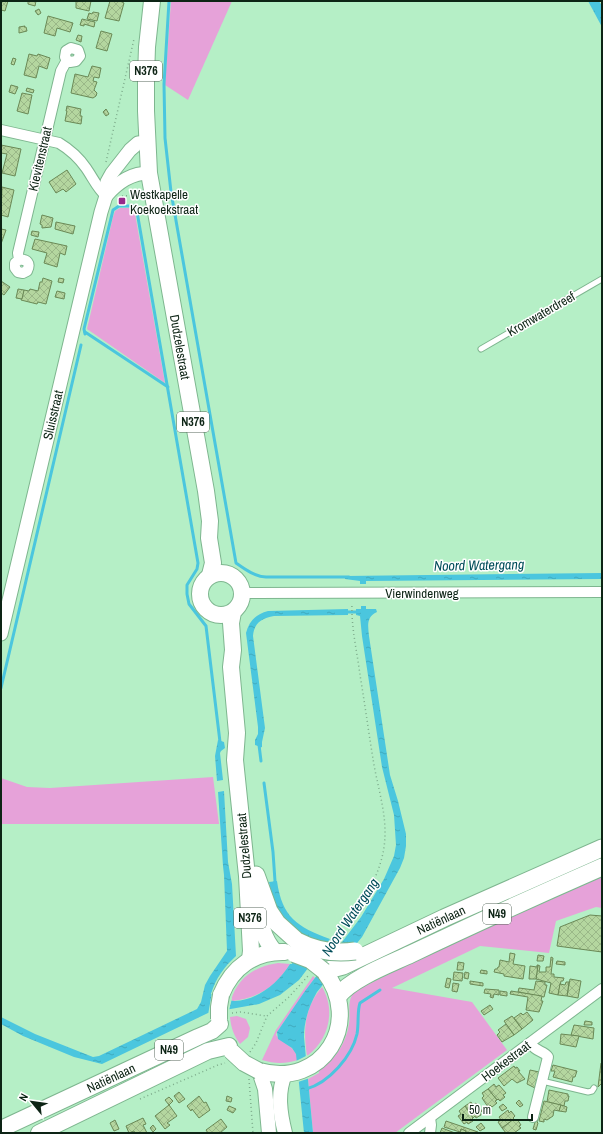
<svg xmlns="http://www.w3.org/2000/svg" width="603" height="1134" font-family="'Archivo Narrow',sans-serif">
  <defs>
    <pattern id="water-ripples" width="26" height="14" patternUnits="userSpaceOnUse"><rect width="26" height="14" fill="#4bc6de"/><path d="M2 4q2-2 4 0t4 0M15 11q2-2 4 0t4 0" fill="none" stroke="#40aabe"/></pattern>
    <pattern id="building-cross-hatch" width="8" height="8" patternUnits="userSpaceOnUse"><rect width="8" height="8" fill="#b4d69f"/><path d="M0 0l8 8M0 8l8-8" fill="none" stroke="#9ab888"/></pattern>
  </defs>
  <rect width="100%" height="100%" fill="#b5efc6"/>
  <g fill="#e6a2d9">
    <polygon points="171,1 232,1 188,100 165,85"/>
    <polygon points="120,208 134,208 165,383 87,329 113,217 115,211"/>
    <polygon points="213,777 219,824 1,824 1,778 27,787 50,788"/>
    <path d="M602,877V908L596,907L556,921L549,953L480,946L392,988L472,1002L507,1050L395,1133H313L308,1079L319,1073V1071C335,1059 346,1044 349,1024C351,1012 346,1001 355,991L397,970L457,941Z"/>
    <path d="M278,963L290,964C277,986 258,998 233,1001L231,1000C238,977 256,966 278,963Z"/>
    <path d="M313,976L315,978L277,1032L276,1035C285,1046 295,1045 298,1060C285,1064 275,1064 262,1060L276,1030Z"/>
    <path d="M322,987C336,1010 329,1040 307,1056C303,1030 304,1008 322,987Z"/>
    <path d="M237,1016L246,1019L250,1028L248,1037L240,1044C234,1036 231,1028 230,1017Z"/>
  </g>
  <g fill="url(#water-ripples)">
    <polygon points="588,1 599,1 602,6 602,27"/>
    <polygon points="602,573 602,579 366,581 366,584 360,584 360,581 345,579 345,576"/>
    <path d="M361,606H366V609H376L377,612C366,617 368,626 369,636L390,775L398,801L406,834V846L404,858L400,868L362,937L317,992C309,1006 304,1021 304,1037L313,1133H304L296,1054L292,1048L278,1039L277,1032L305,991L361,917L384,879L394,856L396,845L394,815L382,767L362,636L360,616L356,615V609H361Z"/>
    <path d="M348,609V615L274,616C262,618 254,623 253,636L265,728L262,742V747L259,748L258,746L255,745V740L258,734V727L246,633C249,621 256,614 268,611Z"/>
    <polygon points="218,740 224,742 225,748 221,751 220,753 223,780 217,781 215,756"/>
    <path d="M224,791L228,862L232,884L236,956C224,967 216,978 211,994C218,996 228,1001 235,1001C258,1000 278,983 290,964H292L299,934C283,921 272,903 269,882L277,881C282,917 297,927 330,939L299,980L280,995L259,1004L208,1013L102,1064L74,1057L23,1036L1,1024V1017L35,1034L93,1057L99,1056L197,1009L201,1002L205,985L210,976L227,951L224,875L223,866L218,792Z"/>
  </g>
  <g fill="#b5efc6">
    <polygon points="212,992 232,998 229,1011 208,1015"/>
    <polygon points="308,1055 310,1078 298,1082 296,1061"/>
  </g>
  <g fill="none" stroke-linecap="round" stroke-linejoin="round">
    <g stroke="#4bc6de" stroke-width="3">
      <path d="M169,1L164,84L165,138L171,192L236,563C246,570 254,576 266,577H349"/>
      <polyline points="85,332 168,387"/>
      <polyline points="85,334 84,329 113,210 119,206 136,206 198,563 197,569 187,585 187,594 189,604 206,626 220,742"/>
      <polyline points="345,612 359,612"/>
      <polyline points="1,688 81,345"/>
      <polyline points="259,745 261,761"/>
      <polyline points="264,783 273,852 275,881 274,884"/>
      <path d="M306,1089C329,1083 352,1056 357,1034C359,1024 357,1011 360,1003L380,990"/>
    </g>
  </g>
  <g fill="url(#building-cross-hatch)" stroke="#6a8956">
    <polygon points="1,1 8,1 5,11 1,10"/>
    <polygon points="28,1 36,1 35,6 28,4"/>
    <polygon points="76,1 91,1 89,11 76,8"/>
    <polygon points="110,1 120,1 124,3 119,21 105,18"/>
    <polygon points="39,9 41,13 38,15 35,11"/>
    <polygon points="93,12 99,13 97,21 87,19 89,13 92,14"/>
    <polygon points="48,16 73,23 70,32 57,28 55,36 44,33"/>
    <polygon points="82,19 95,22 94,27 84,24 84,26 80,25"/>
    <polygon points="25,26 24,27 26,27 27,31 19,33 19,27"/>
    <polygon points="101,31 112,34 107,51 96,48"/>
    <polygon points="78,35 82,36 81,42 76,40"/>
    <polygon points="29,54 37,56 38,54 50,58 47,69 39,66 36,78 24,75"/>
    <polygon points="13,58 16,59 14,65 11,64"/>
    <polygon points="92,66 101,68 99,78 94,77 93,81 97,82 94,90 97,93 96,96 93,98 71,93 75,74 88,77"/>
    <polygon points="11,85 18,87 15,94 9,92"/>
    <polygon points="27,88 34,90 33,93 26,91"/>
    <polygon points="22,93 32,95 28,114 17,111"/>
    <polygon points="67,106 81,109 80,116 82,116 81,124 65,121 67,111 66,111"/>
    <polygon points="106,109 109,114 106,116 103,112"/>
    <polygon points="1,145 21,149 15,176 2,173 7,154 1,153"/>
    <polygon points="67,170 76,184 66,192 63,189 56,193 49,182"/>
    <polygon points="2,187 14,190 8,217 1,215"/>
    <polygon points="42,215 53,218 51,227 42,228 42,225 40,224"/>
    <polygon points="56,222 75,226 73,234 55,229"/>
    <polygon points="1,229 6,230 1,244"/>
    <polygon points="32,231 39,232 38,237 31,235"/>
    <polygon points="35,239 67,246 65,255 60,253 57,267 44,263 47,253 32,249"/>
    <polygon points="43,278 52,281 46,304 38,302 37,304 21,300 24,290 29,291 30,289 38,291 40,282 42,282"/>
    <polygon points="59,278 64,279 63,283 58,282"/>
    <polygon points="1,281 10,287 4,295 1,293"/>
    <polygon points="18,289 24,290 22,299 16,298"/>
    <polygon points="57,291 65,293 64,299 55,297"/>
    <polygon points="590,915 602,916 602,952 557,946 560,927"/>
    <polygon points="510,953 515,954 513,964 525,966 523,979 504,976 504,974 494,972 495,969 497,969 498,967 499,967 500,960 509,962"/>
    <polygon points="538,955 544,956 543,961 537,961"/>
    <polygon points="551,957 553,958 551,974 554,974 554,977 564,978 563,981 561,981 558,995 549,993 551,983 536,979 538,965 540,966 539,972 546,972 546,967 550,967"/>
    <polygon points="557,961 565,962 565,965 556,964"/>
    <polygon points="458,962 464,963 463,970 457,970"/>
    <polygon points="537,965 538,965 536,979 529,979 530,966 537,967"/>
    <polygon points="481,970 487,971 487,974 480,973"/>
    <polygon points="454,972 463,973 462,981 453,980"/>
    <polygon points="465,972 469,973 468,979 464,978"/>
    <polygon points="447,978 451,979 449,988 445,987"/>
    <polygon points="570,979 581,981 578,998 567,996"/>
    <polygon points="470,981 483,983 483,986 470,984"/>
    <polygon points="536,981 545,982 545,985 547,985 544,997 518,992 519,988 534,990"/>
    <polygon points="566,982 569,982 567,996 558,995 560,984 565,985"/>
    <polygon points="453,983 459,984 457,992 452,991"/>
    <polygon points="485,989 499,990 499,995 494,994 493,998 490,997 491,994 484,993"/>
    <polygon points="500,991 507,992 507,996 500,995"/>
    <polygon points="511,991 542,996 541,1001 543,1001 539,1012 526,1010 528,997 510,994"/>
    <polygon points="490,1005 493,1009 484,1015 481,1011"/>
    <polygon points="527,1012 533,1020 522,1029 514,1018 521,1013 523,1015"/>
    <polygon points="512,1016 522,1029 514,1035 504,1021"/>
    <polygon points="585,1021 592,1022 592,1025 584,1025"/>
    <polygon points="506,1024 514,1035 502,1042 497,1035 500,1032 498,1030"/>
    <polygon points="574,1025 594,1028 593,1039 571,1035"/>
    <polygon points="561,1034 579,1036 576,1047 560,1044"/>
    <polygon points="601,1063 602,1063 602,1083 598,1087"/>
    <polygon points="553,1065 577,1071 575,1077 573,1077 572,1082 553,1077 555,1071 551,1071"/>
    <polygon points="514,1066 515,1068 517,1067 520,1071 518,1071 525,1079 517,1083 512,1079 504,1086 498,1078"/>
    <polygon points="530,1070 539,1072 535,1088 527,1084"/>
    <polygon points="494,1084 496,1087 499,1085 506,1093 503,1095 505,1097 500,1101 498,1099 497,1100 488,1089"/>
    <polygon points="488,1089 497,1100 495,1101 497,1103 492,1107 490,1105 488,1107 482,1098 484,1096 482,1093"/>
    <polygon points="549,1090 568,1094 568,1096 569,1096 568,1101 565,1101 564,1106 547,1102"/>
    <polygon points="179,1092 185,1099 179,1103 174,1096"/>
    <polygon points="199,1096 204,1103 206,1102 210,1110 199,1118 192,1109 191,1111 187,1106"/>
    <polygon points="227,1096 232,1098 231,1102 226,1101"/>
    <polygon points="169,1097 173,1101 169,1105 165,1100"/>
    <polygon points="519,1100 523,1105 520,1107 516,1103"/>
    <polygon points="544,1101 561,1105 559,1111 554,1110 553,1116 547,1120 544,1119 544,1122 539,1121"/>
    <polygon points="471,1102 473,1105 476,1103 482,1111 480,1113 481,1115 476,1118 475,1116 473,1118 465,1106"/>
    <polygon points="503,1104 507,1108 502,1111 499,1107"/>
    <polygon points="169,1105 177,1116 167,1123 170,1125 165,1129 155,1116"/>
    <polygon points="561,1105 567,1107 566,1112 559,1111"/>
    <polygon points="229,1106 236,1109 233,1113 227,1110"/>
    <polygon points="465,1106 473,1118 472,1119 473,1121 468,1124 467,1122 464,1124 458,1116 461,1114 459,1111"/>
    <polygon points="508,1110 509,1113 511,1111 515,1116 513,1118 514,1119 502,1128 498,1122 501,1120 499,1117"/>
    <polygon points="143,1118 146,1124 143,1125 147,1133 135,1133 134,1131 129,1133 126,1126"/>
    <polygon points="221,1119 227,1127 220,1133 208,1133 206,1130"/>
    <polygon points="514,1119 515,1121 517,1119 521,1125 519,1126 521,1128 514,1133 506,1133 502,1128"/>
    <polygon points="536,1119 538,1119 537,1122 538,1123 536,1130 533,1129"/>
    <polygon points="115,1120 119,1129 114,1131 110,1123"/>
    <polygon points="446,1121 478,1132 477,1133 466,1133 466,1131 461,1129 460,1132 444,1127"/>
    <polygon points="481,1123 485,1128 480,1131 476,1127"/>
    <polygon points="153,1125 156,1129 153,1132 150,1128"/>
    <polygon points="442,1128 455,1133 440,1133"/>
    <polygon points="461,1129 466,1131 465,1133 460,1133"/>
  </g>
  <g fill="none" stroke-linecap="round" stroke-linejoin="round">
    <g stroke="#7eb68f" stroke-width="7">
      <g id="service">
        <polyline points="481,349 602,279"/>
        <polyline points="542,1081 588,1092 592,1091 594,1088"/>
      </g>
    </g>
    <g stroke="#7eb68f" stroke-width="12">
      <g id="minor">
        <path d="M1,130L59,143C69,149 79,158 86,168C93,178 97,188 106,196"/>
        <path d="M19,260C27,259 31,263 27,271L23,273L18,272L15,268V263L19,260L18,253L61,71L67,60L65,57L66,51L71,48L78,50L80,56L76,61L70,62L67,60"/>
        <polyline points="243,593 602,592"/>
        <path d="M530,1043C537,1053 543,1050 548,1057L533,1117"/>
        <polyline points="430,1118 431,1125 430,1133"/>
        <polyline points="409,1133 602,989"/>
      </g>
    </g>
    <g stroke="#7eb68f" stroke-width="15">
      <g id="tertiary">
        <path d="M106,196C117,183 130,173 149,173"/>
        <polyline points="1,634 101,212 106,196 107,182 112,173 130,150 138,143 147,142"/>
      </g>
    </g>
    <g stroke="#7eb68f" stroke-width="16">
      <g id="secondary">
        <polyline points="259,1071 265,1089 269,1133"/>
        <path d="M285,1133C280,1113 277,1093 285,1074"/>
      </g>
    </g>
    <g stroke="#7eb68f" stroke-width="18">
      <g id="primary">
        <polyline points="152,1 147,47 146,77 146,111 149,173 206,491 210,521 209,538 213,563 210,575"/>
        <circle cx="221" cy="594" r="21"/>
        <polyline points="233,612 231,623 233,650 231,667 237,733 235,760 247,876 251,951 250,959"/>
        <path d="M259,906C261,925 262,937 275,952"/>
        <path d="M221,995C232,967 255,951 285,952"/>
        <path d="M259,1071C323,1089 364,1022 324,971"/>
        <polyline points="1,1129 198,1037 212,1031 220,1024"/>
        <polyline points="39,1133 208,1051 229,1046"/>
      </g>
    </g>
    <g stroke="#7eb68f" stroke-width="19">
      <g id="trunk">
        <polyline points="256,875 269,911 277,923 297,941"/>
        <polyline points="324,971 343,966 444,918 602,848"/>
        <path d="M338,996C352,978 390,964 411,954C474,924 538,895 602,867"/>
      </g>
    </g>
    <g stroke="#7eac8c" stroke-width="1.5" stroke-dasharray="1 3" stroke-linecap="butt">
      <polyline points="106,162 134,39"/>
      <polyline points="122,196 140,195"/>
      <path d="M335,939C353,914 373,890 381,861C391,827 380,798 374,765C369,735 365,705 360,675C357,651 351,627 352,603"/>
      <polyline points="232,1013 241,1012 266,1016"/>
      <polyline points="250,1052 256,1043 267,1016 289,997 308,976"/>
      <polyline points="249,1079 253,1133"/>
      <polyline points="140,1099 218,1065 225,1063"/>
    </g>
    <use href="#service" stroke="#fff" stroke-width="5"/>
    <use href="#minor" stroke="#fff" stroke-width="10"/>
    <use href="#tertiary" stroke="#fff" stroke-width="13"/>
    <use href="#secondary" stroke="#fff" stroke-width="14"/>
    <use href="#primary" stroke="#fff" stroke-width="16"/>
    <use href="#trunk" stroke="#fff" stroke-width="17"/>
    <g stroke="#7eb68f" stroke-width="18" stroke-linecap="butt">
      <g id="primary-bridge">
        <polyline points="294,954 310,960 324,971"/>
        <polyline points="219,1019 219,1007 221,995"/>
        <polyline points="231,1051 244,1063 259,1071"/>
      </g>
    </g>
    <g stroke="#7eb68f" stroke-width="19" stroke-linecap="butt">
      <path id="trunk-bridge" d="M297,941C316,951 334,954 355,951"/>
    </g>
    <use href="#primary-bridge" stroke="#fff" stroke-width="16"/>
    <use href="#trunk-bridge" stroke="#fff" stroke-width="17"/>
  </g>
  <rect fill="#982a8a" stroke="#fff" stroke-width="1.5" x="118" y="197" width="8" height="8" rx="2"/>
  <g text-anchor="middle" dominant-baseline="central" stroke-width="3" stroke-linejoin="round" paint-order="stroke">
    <g fill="#fff" stroke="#56665b" stroke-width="1">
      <rect x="130" y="61" width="32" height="20" rx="3"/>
      <rect x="177" y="412" width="32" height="20" rx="3"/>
      <rect x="483" y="904" width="28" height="20" rx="3"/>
      <rect x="234" y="908" width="32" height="20" rx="3"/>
      <rect x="155" y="1040" width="28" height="20" rx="3"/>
    </g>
    <g font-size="12" font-weight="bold" fill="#0d2415">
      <text x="146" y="71">N376</text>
      <text x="193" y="422">N376</text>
      <text x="497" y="914">N49</text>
      <text x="250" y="918">N376</text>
      <text x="169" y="1050">N49</text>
    </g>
    <g font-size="13" fill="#0d2415" stroke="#fff">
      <text transform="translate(40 159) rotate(-77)">Kievitenstraat</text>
      <text transform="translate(541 314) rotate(-30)">Kromwaterdreef</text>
      <text transform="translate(180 347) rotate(80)">Dudzelestraat</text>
      <text transform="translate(53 415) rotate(-77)">Sluisstraat</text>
      <text x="422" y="593">Vierwindenweg</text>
      <text transform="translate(244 846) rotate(-95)">Dudzelestraat</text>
      <text transform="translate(441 920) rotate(-25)">Natiënlaan</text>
      <text transform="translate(506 1061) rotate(-37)">Hoekestraat</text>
      <text transform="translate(111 1078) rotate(-25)">Natiënlaan</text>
    </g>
    <g font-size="13" fill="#0d2415" stroke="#fff" text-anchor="start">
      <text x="130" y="194">Westkapelle<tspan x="130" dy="15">Koekoekstraat</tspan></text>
    </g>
    <g font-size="14" font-style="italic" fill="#004d5a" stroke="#fff">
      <text transform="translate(479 565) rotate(-1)">Noord Watergang</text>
      <text transform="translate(350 917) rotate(-56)">Noord Watergang</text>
    </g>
  </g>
  <rect width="603" height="1134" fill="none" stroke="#0d2415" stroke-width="4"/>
  <g transform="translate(32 1102) rotate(299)" stroke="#ffffff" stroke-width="3" paint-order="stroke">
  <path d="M0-3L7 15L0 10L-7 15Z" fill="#0d2415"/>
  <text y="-6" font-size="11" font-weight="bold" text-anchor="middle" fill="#0d2415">N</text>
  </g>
  <path d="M463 1114v6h69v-6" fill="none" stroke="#0d2415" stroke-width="2"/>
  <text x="469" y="1114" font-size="12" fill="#0d2415" stroke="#ffffff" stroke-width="3" paint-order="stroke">50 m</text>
</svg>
